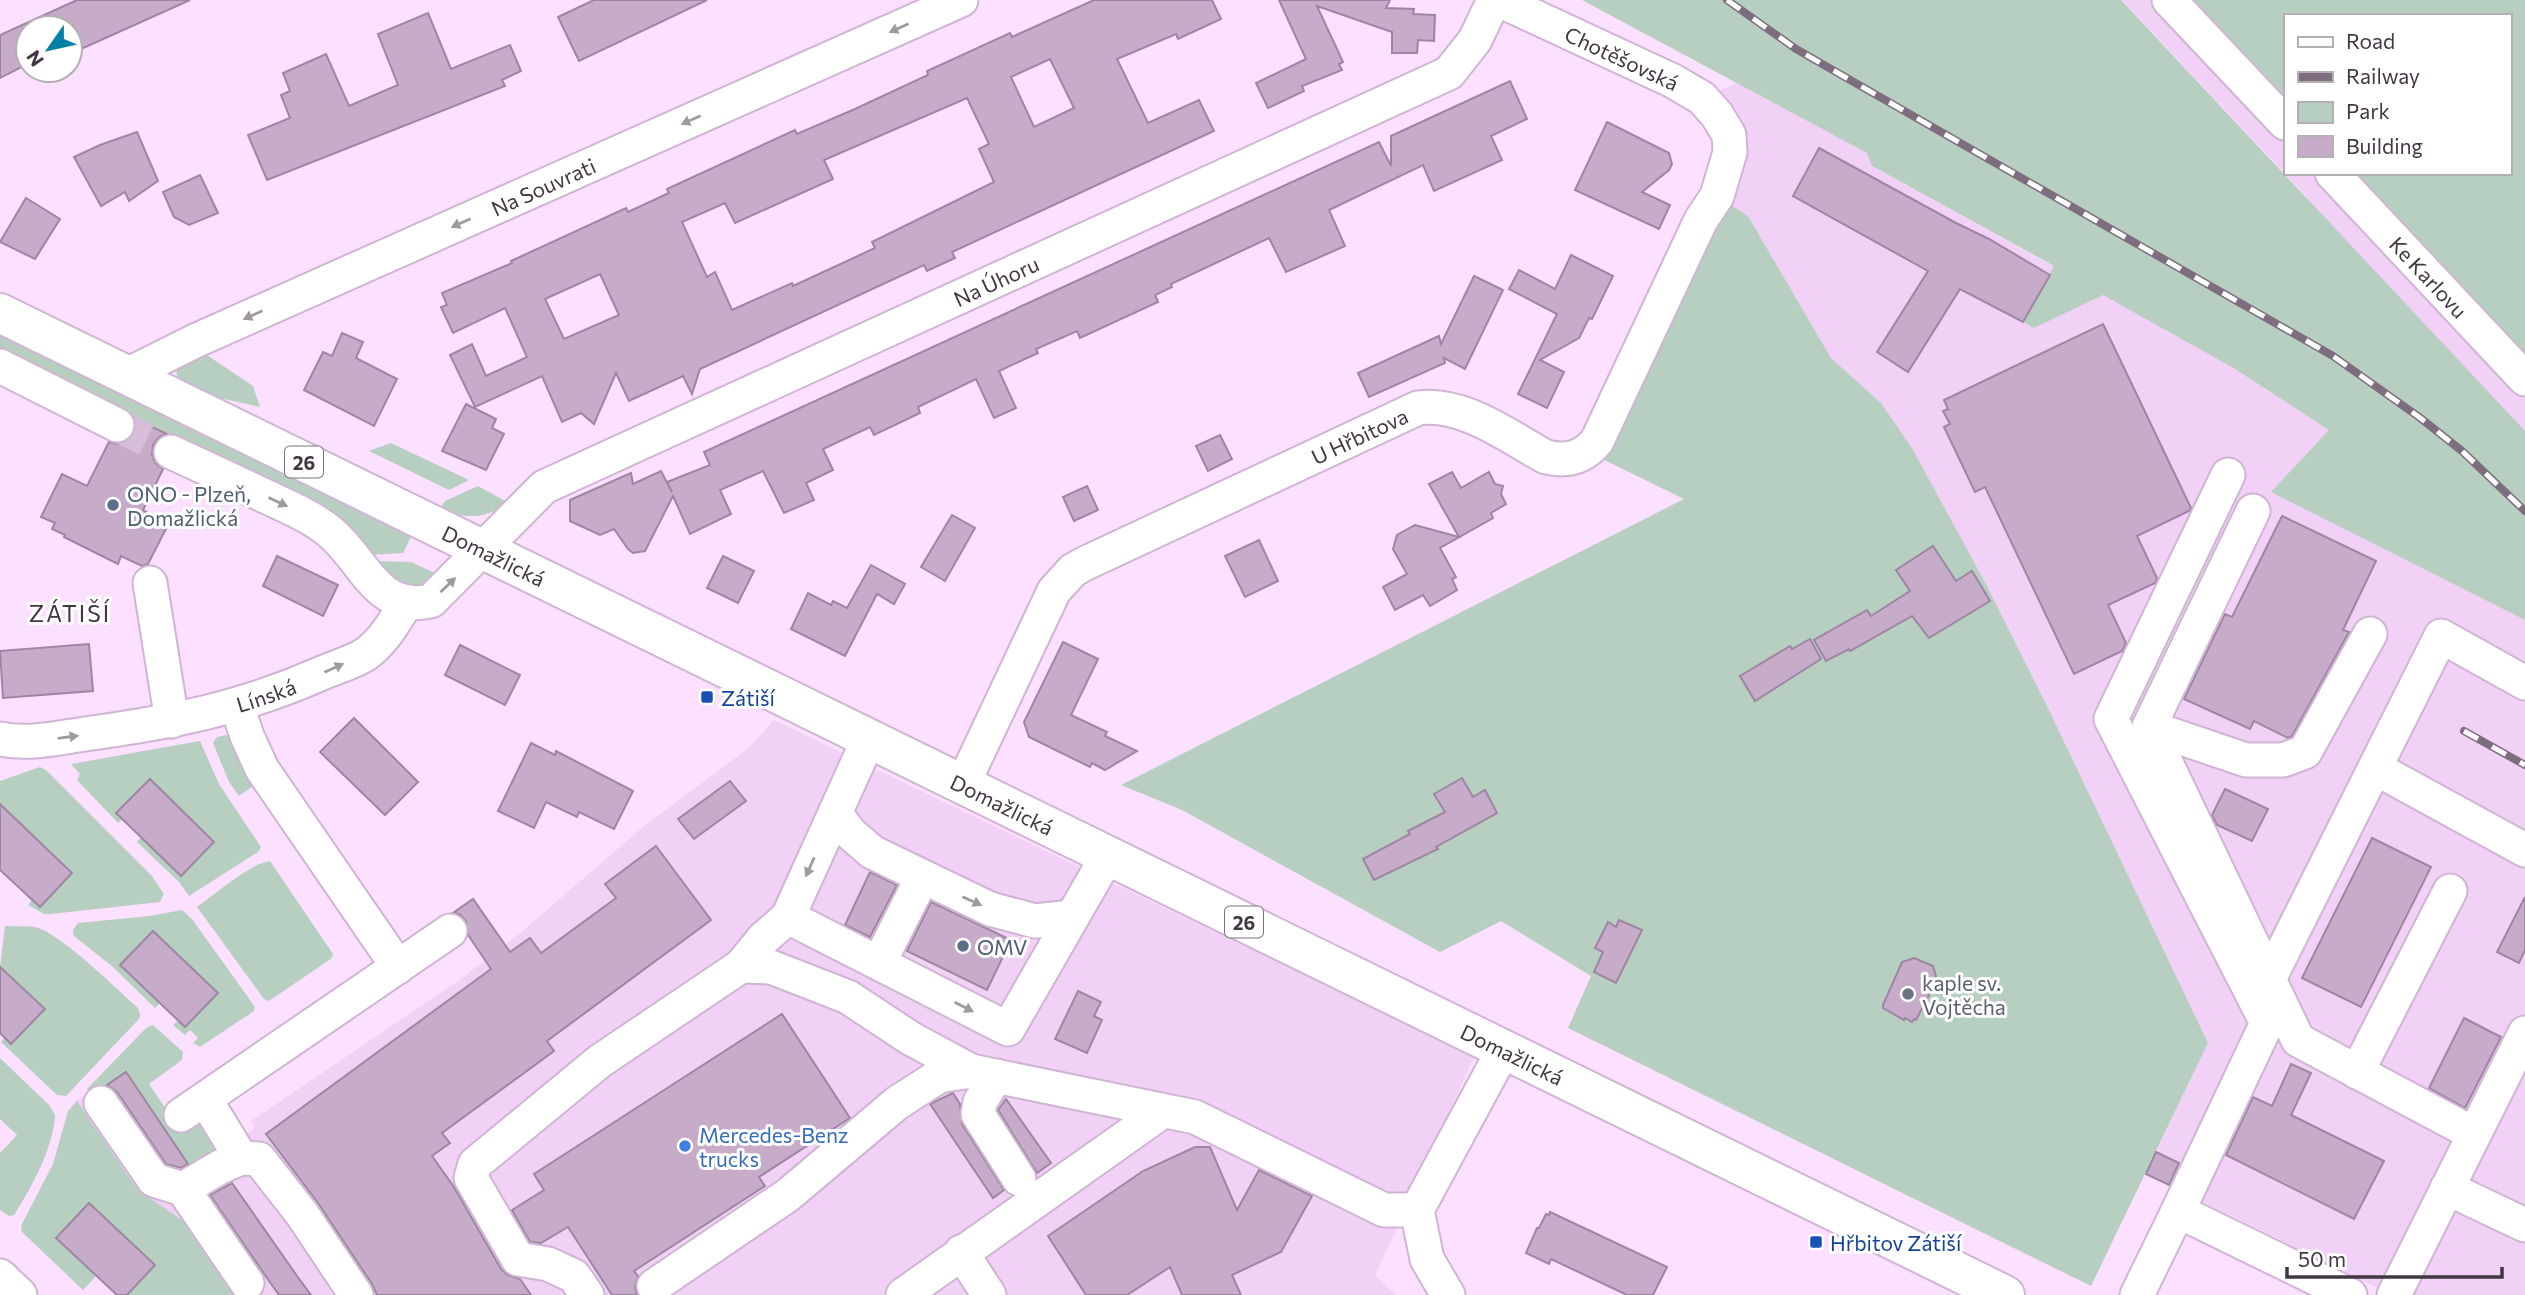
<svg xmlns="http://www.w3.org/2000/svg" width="2525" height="1295" font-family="Commissioner,sans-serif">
  <rect width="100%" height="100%" fill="#fbe0ff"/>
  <g fill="#f1d1f6" fill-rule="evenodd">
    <path d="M2122,0H2525V1295H2412L2435,1251L2403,1236L2378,1288L2146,1174L2208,1043L2048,708L1987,586L1881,403L1831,358L1748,216L1717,196L1726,168L1702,98L1737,83L1867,153L1873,167L2054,267L2308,198ZM2285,16H2509V173H2285Z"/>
    <polygon points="774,720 1474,1057 1375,1276 1396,1295 246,1295 133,1183 77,1101 127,1067 196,1168 255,1128 251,1121 455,983 512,940 643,827 749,748"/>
  </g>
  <g fill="#b6cfc1">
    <polygon points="1582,0 2121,0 2525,431 2525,620 2271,492 2329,430 2232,367 2103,295 2034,328 2023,322 2054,266 1872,166 1867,153"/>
    <polygon points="2185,0 2525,0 2525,361 2348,173 2509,173 2509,16 2285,16 2285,106"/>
    <polygon points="1717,196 1748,216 1831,358 1881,403 1913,450 1987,586 2048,708 2208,1043 2091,1286 1568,1028 1591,976 1501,921 1440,952 1182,810 1121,785 1684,499 1588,452"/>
    <polygon points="0,332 412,535 403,553 368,555 322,509 0,350"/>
    <path d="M198,349L253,386L260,407C242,402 190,395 179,380C176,375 176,369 177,364Z"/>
    <polygon points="391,443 469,480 449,490 369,451"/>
    <path d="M478,486L507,502C486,520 465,519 440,509L445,501Z"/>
    <polygon points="373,561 411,562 435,573 423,585 405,589"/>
    <polygon points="232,734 256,784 239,796 229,782 213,743 217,737"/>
    <polygon points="200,741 219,784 261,847 258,852 189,896 179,882 137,842 141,837 181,876 214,842 150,779 117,812 123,819 118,823 77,780 80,774 71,764"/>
    <polygon points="40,767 46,770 152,876 164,894 160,902 51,914 44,914 28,905 32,900 40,907 72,872 7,810 0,817 0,781"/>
    <path d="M270,861L333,954L332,958L269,1001L264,999L197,907C214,895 251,863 270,861Z"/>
    <polygon points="182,910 192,919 255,1007 254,1011 200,1047 193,1043 198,1038 190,1030 185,1035 173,1025 178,1021 186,1027 218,993 153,931 120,965 160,1003 155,1008 113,967 74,936 73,930 78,923 150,916"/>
    <path d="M5,926C16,927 29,925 38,928C63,936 117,989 138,1008L140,1015L139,1019L66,1096L57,1095L1,1042L5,1037L12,1044L45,1009L0,967Z"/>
    <path d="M153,1025L183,1052L182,1060L149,1084L181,1131C204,1117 206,1128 217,1147L211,1157L168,1178L186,1164L125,1073L91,1096L87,1089L146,1028Z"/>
    <path d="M0,1058L49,1105L55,1115C54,1146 31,1189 14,1215L9,1216L0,1210V1153L17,1135L0,1119Z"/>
    <polygon points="77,1101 133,1183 141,1192 192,1227 246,1295 127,1295 155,1265 89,1204 56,1238 96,1276 83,1290 22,1232 21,1226 53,1164 68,1111"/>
  </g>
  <g fill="#c7acca" stroke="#9e86a2" stroke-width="2" fill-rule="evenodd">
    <polygon points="77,0 190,0 70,54 70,28 28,28 28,64 0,78 0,35"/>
    <polygon points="594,0 707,0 579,61 558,17"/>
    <path d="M1094,0H1212L1221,19L1178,39L1176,34L1117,59L1148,123L1199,100L1214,131L952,252L955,258L927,271L924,265L700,369L692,394L683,376L629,401L616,373L594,424L581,413L562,422L542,376L475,407L450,355L472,344L486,376L527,357L505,308L453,333L441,307L447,305L442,293L512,263L511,261L626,208L628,212L669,193L667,189L795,130L797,134L855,109L928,75L927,71L1010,33L1012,37ZM1050,59L1074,108L1034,127L1011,77ZM967,98L989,144L979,149L994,182L872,242L875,248L793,286L792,283L732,310L715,272L707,277L682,222L725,203L735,223L833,179L824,160ZM600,274L619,315L564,339L545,299Z"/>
    <polygon points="1279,0 1390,0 1386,8 1414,9 1413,14 1435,15 1434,41 1418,40 1417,53 1392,53 1392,32 1317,6 1343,62 1339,64 1342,70 1302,86 1304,91 1268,108 1256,83 1306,59"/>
    <polygon points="428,13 451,69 510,45 521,71 502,80 505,86 267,180 248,135 290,118 281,95 290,91 283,73 326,54 349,106 398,85 378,34"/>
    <polygon points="1510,81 1527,119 1491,136 1502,160 1434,191 1423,165 1329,210 1345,246 1286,272 1269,238 1171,284 1172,287 1155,295 1158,302 1080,338 1077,331 1036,349 1038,353 999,371 1016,408 994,418 976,379 918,407 920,413 874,435 870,427 823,449 833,470 806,483 814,500 784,513 763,471 720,490 731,514 690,534 673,496 645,551 633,553 628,549 614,529 600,535 570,521 570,500 631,473 633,484 661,471 672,492 667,482 710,465 704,452 1379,142 1391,166 1391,136"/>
    <polygon points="1607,122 1669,153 1672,164 1669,170 1642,192 1670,205 1659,229 1575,190"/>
    <polygon points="137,132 158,181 129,201 125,192 101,206 74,157 100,145"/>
    <polygon points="1819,148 1956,223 1989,239 2050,275 2023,322 1960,289 1908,372 1877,352 1928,271 1793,196"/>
    <polygon points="200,175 218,213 189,225 174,217 163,192"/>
    <polygon points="26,198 60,219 35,259 0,242"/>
    <polygon points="1571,255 1613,276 1592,319 1589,318 1579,338 1540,360 1564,372 1547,408 1518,394 1557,314 1509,289 1519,270 1555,289"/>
    <polygon points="1474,276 1503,290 1465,369 1444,358 1445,363 1369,397 1358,373 1439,336 1441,344"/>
    <polygon points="2103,324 2191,508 2189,511 2137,536 2157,578 2155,583 2108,605 2126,643 2122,651 2074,674 1985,487 1975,492 1944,427 1950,424 1943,411 1948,409 1944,400"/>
    <polygon points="342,333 363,342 356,358 397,379 374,426 304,390 323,352 332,356"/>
    <polygon points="466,404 496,419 492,428 504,434 486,470 442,451"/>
    <polygon points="134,418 167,434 159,437 153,445 152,455 155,463 163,469 143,510 168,525 148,564 142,566 121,556 118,564 64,537 65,535 52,529 55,523 41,517 62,474 87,486 109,442 119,444 127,441 134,434 136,425"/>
    <polygon points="1220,435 1232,459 1208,471 1196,446"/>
    <polygon points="1452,472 1461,488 1489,472 1495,484 1503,486 1501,494 1506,504 1491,513 1493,518 1440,548 1456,577 1452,579 1457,590 1430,606 1423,595 1395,610 1383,587 1407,574 1393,549 1397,535 1415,525 1459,537 1429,484"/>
    <polygon points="1087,486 1098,510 1074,521 1063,497"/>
    <polygon points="952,515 975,528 945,581 921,567"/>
    <polygon points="2282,516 2376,561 2343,630 2349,632 2292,736 2288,738 2254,721 2250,729 2184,699 2225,614 2232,617"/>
    <polygon points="1259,540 1278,581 1245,597 1225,556"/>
    <polygon points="1933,546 1956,581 1972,571 1990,601 1929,638 1912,616 1850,651 1849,649 1826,661 1814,640 1867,610 1871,616 1910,591 1896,570"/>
    <polygon points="277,556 338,585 323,616 263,586"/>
    <polygon points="723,556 754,571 738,603 707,588"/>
    <polygon points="871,565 905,584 894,604 877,594 845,656 791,629 808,593 831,605 833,601 847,608"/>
    <polygon points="1810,639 1821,659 1755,701 1740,676 1790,646 1792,649"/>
    <polygon points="1063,642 1098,659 1071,715 1107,732 1105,736 1137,751 1105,770 1092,763 1090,767 1029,737 1024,722"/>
    <polygon points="89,644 93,691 3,698 0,651"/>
    <polygon points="460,645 520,675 505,705 445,675"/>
    <polygon points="354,718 418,782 385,815 320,752"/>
    <polygon points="531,743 555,755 556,751 633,791 614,829 579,812 577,817 546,802 534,828 498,811"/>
    <polygon points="1462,778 1473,797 1485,790 1497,813 1436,847 1438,849 1374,880 1363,859 1410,834 1408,831 1445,812 1434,794"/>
    <polygon points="150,779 214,842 181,876 116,813"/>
    <polygon points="730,781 746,801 694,839 678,819"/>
    <polygon points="2225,789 2268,809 2252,841 2217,825 2212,815"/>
    <polygon points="0,804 72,873 40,907 0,870"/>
    <polygon points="2372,838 2431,867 2361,1007 2302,978"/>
    <polygon points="656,846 711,920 547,1041 554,1051 442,1133 450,1143 432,1156 454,1187 501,1269 508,1275 520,1279 531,1295 377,1295 372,1284 318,1203 266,1134 491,969 468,935 466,921 459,914 453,913 473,899 510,952 530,938 541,953 616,898 605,884"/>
    <polygon points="870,872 897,885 870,937 845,925"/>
    <polygon points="2525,897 2525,950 2519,963 2497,952"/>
    <polygon points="931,902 1011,940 987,990 907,951"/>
    <polygon points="1619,920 1642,930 1616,983 1594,972 1603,952 1595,948 1608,922 1616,927"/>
    <polygon points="153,931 218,993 185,1027 120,965"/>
    <polygon points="1914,958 1933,966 1937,980 1916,1020 1914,1019 1912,1022 1905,1018 1904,1020 1883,1008 1883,1005 1902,962"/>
    <polygon points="0,967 45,1009 11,1044 0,1033"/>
    <polygon points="1078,991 1101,1002 1094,1016 1102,1020 1087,1053 1055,1039"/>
    <polygon points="782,1014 850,1118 759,1177 765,1186 634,1271 638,1276 635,1287 637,1295 612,1295 568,1227 541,1243 530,1242 512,1210 544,1190 534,1174"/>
    <polygon points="2464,1018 2501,1037 2465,1108 2429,1088"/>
    <polygon points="2291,1064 2311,1073 2291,1115 2384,1161 2354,1219 2226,1155 2253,1097 2272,1106"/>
    <polygon points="126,1072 188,1164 187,1164 181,1168 166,1164 117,1092 107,1085"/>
    <polygon points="953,1093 960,1104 962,1124 1004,1190 993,1198 930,1104"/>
    <polygon points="1006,1099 1051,1163 1037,1173 998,1110"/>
    <polygon points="1195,1147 1210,1147 1237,1210 1259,1170 1312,1196 1281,1252 1232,1275 1241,1295 1182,1295 1170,1267 1127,1295 1086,1295 1048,1236 1143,1171"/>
    <polygon points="2156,1152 2179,1163 2169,1185 2146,1174"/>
    <polygon points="232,1183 297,1276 311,1295 279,1295 267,1278 210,1195"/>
    <polygon points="89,1203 155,1265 127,1295 117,1295 56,1238"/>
    <polygon points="1550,1212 1667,1267 1653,1295 1627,1295 1551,1259 1549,1264 1526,1253 1537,1228 1539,1228 1546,1214 1549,1215"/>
  </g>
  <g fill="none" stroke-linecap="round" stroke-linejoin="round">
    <polyline stroke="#d6bed9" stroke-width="33" stroke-dasharray="33 17" stroke-linecap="butt" points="117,425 171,452"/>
    <g stroke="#cfb5d3" stroke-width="37">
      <g id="minor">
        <polyline points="2169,0 2285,123"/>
        <path id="s1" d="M2332,173L2525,379"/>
        <polyline points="0,366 117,425"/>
        <path id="s2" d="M127,375L195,341L961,0"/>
        <path id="s3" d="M171,452C202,466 233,481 263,495C286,506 309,515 329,531C365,560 376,613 431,601L544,487L1449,73L1475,40L1494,0"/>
        <polyline points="2253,511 2149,727 2298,1040 2474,1134"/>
        <polyline points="150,583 172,721"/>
        <polyline points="237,706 247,736 262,769 398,967"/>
        <polyline points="2149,727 2246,760 2283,760 2305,752 2370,634"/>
        <polyline points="869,738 788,917 1008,1029 1108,855"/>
        <path id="s4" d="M0,739C28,745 57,738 85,734C172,722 241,709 322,673C336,667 354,662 366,654C384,641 395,621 406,603"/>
        <polyline points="2375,768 2525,850"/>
        <path id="s5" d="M963,784L1054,591L1073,570L1086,563L1418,408C1462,401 1509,437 1546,457C1567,462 1583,458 1597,441L1701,220L1717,196L1730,152L1729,135L1717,115L1702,98L1673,81L1499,0"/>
        <polyline points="835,813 850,833 872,852 990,909 1035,921 1072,917"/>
        <polyline points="879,963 922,878"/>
        <polyline points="741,966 763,939 788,917"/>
        <polyline points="2269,979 2441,636 2525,683"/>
        <polyline points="2357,1072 2450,891"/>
        <polyline points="996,1076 980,1102 978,1114 1019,1179"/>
        <polyline points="205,1099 241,1158"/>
        <polyline points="101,1103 154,1180 183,1189 220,1167 241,1158 259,1159 302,1214 356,1295"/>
        <polyline points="181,1115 450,931"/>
        <polyline points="2447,1188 2525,1225"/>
        <polyline points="183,1189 247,1283"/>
        <polyline points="2178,1211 2267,1023 2111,719 2228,475"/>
        <polyline points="961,1252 989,1295"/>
        <polyline points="0,1276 20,1295"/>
        <polyline points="654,1286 788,1195 897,1103 939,1076 971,1071"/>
        <polyline points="587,1295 574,1276 548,1264 518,1259 471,1178 475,1164 600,1061 741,966 771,967 848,997 910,1038 971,1071 1195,1117 1384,1210 1417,1210"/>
        <polyline points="903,1295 1163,1111"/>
        <polyline points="1448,1295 1427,1259 1417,1210 1504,1049"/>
        <polyline points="2137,1295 2178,1211 2350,1295"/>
        <polyline points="2394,1295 2525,1033"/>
      </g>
    </g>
    <g stroke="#cfb5d3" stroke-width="42">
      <g id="major">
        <path id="s6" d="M0,313L2005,1295"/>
      </g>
    </g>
    <use href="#minor" stroke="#fff" stroke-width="33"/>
    <use href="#major" stroke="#fff" stroke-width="38"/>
    <g stroke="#7d6d7f" stroke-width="8">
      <g id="rail">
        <polyline points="1727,0 1796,49 2333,356 2419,417 2462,451 2525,511"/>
        <polyline points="2464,731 2525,765"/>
      </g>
    </g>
    <use href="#rail" stroke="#fff" stroke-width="5" stroke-dasharray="16" stroke-linecap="butt"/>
  </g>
  <defs><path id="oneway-solid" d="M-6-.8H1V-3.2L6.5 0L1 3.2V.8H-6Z" transform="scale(1.75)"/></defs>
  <g fill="#a09aa0">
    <use href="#oneway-solid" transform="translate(899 28) rotate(156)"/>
    <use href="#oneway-solid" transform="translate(691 120) rotate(156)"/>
    <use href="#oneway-solid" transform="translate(461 223) rotate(156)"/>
    <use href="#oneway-solid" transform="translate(253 315) rotate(156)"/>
    <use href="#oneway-solid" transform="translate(278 502) rotate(25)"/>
    <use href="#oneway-solid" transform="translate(448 585) rotate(-44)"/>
    <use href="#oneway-solid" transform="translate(334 668) rotate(-24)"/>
    <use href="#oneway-solid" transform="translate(68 737) rotate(-8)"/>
    <use href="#oneway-solid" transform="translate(810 867) rotate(114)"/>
    <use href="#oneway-solid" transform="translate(972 901) rotate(24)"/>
    <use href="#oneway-solid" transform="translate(964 1007) rotate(27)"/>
  </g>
  <g fill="#5c6f8a" stroke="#fff" stroke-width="2.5">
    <circle cx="113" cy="505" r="7"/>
    <circle cx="963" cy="946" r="7"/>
  </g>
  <g fill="#1a4fb4" stroke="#fff" stroke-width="2.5">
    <rect x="700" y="690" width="14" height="14" rx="3.5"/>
    <rect x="1809" y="1235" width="14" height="14" rx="3.5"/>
  </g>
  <circle fill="#6b7280" stroke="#fff" stroke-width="2.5" cx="1908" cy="994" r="7"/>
  <circle fill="#3f7fe0" stroke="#fff" stroke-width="2.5" cx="685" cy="1146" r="7"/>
  <g text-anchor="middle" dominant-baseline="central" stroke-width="6" stroke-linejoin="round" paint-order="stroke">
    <g fill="#fff" stroke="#7a727b" stroke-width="2">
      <rect x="285" y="446.5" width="38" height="31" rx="5"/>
      <rect x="1225" y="906.5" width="38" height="31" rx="5"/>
    </g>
    <g font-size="19" font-weight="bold" fill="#413642">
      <text x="304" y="462">26</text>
      <text x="1244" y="922">26</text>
    </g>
    <g font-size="21" fill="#413642" stroke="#fff">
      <text transform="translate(1622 58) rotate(25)">Chotěšovská</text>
      <text stroke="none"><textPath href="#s2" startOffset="457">Na Souvrati</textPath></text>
      <text stroke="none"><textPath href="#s1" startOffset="142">Ke Karlovu</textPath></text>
      <text stroke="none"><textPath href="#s3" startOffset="966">Na Úhoru</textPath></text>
      <text stroke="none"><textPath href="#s5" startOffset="558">U Hřbitova</textPath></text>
      <text stroke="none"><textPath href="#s6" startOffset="550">Domažlická</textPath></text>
      <text stroke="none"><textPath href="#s4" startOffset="271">Línská</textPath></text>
      <text stroke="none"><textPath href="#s6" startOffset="1116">Domažlická</textPath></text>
      <text stroke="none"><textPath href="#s6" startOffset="1684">Domažlická</textPath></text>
    </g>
    <g font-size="21" fill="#4e5e75" stroke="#fff" text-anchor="start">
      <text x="127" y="493">ONO - Plzeň,<tspan x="127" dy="24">Domažlická</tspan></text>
      <text x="977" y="946">OMV</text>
    </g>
    <g font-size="21" fill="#164399" stroke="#fff" text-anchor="start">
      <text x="721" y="697">Zátiší</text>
      <text x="1830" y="1242">Hřbitov Zátiší</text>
    </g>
    <g font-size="21" fill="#5b616d" stroke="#fff" text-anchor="start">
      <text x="1922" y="982">kaple sv.<tspan x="1922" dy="24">Vojtěcha</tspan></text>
    </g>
    <g font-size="21" fill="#366cbe" stroke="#fff" text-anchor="start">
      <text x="699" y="1134">Mercedes-Benz<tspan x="699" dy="24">trucks</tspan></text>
    </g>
    <g font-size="23" letter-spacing="2" fill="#413642" stroke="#fff">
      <text x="70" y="613">ZÁTIŠÍ</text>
    </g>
  </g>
  <rect x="2284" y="14" width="228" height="161" fill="#ffffff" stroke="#b3afb3" stroke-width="2"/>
  <rect x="2298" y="37" width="35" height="10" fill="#ffffff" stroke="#b3afb3" stroke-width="2"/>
  <text x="2346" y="49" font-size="21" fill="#413642">Road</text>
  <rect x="2298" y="72" width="35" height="10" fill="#7d6d7f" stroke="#b3afb3" stroke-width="2"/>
  <text x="2346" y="84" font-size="21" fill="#413642">Railway</text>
  <rect x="2298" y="102" width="35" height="21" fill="#b6cfc1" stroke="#b3afb3" stroke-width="2"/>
  <text x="2346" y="119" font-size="21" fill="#413642">Park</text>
  <rect x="2298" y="136" width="35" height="21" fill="#c7acca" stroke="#b3afb3" stroke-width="2"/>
  <text x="2346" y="154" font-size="21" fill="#413642">Building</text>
  <g transform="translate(49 49) rotate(236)"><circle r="33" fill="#ffffff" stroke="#b3afb3" stroke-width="2"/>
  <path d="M0-5L12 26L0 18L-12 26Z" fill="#0780a6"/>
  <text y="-10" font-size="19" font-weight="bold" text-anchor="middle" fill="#413642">N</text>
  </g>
  <path d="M2287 1267v10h215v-10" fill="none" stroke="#413642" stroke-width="3.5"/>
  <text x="2298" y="1267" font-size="21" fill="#413642" stroke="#ffffff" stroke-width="5" paint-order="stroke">50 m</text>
</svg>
